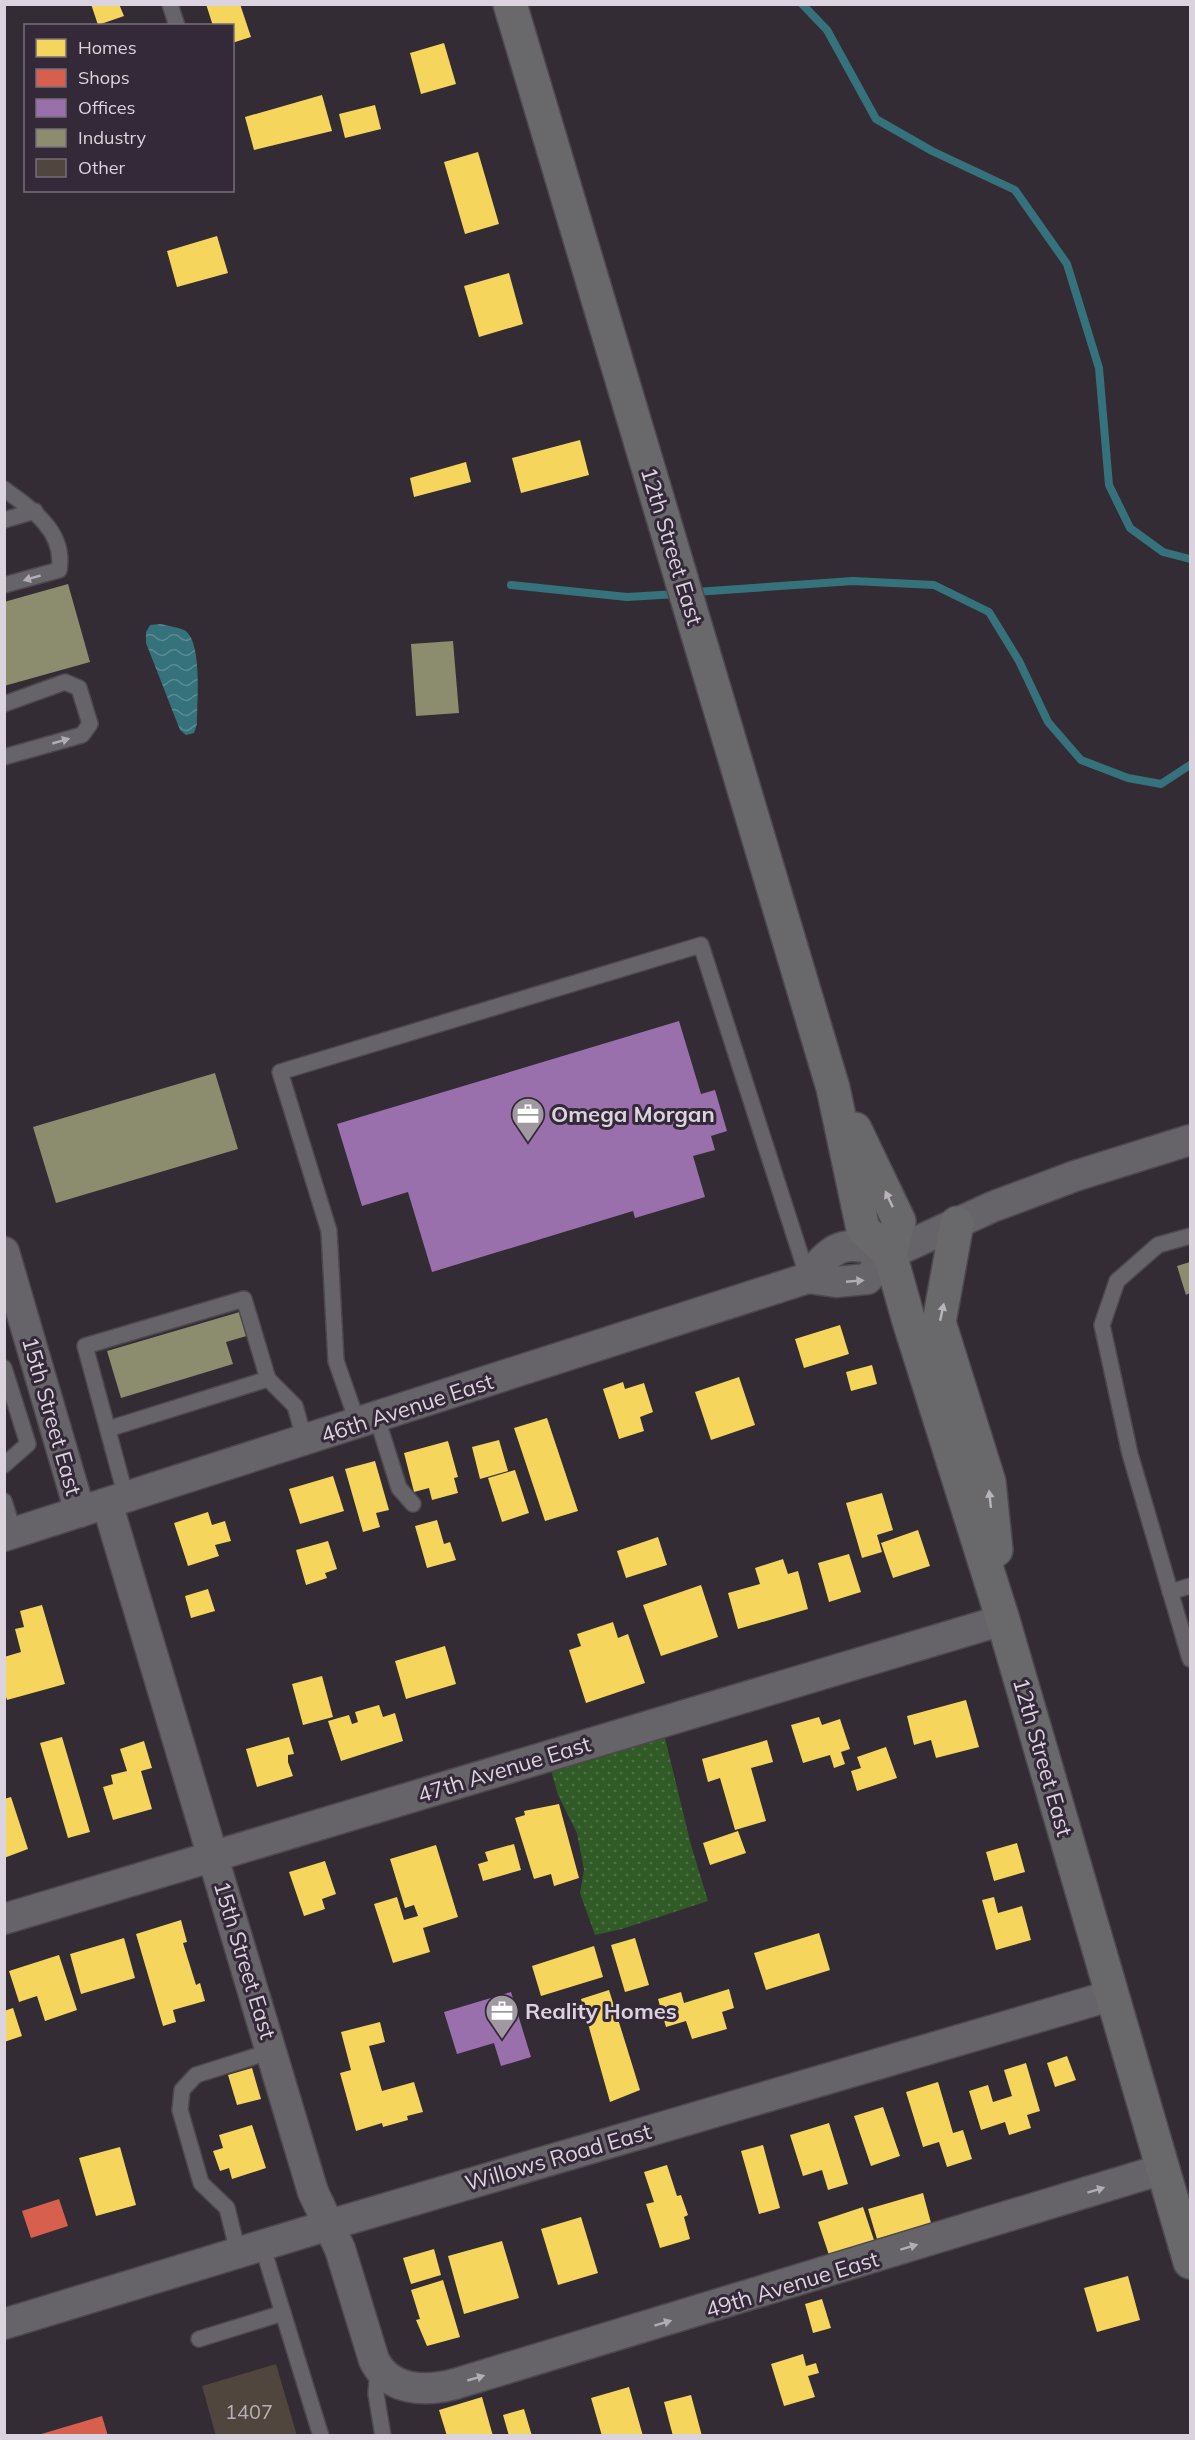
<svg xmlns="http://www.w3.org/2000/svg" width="1195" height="2440" font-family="Mulish,sans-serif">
  <defs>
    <pattern id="grass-dots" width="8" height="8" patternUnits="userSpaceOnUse" patternTransform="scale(1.5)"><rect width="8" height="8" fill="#305b26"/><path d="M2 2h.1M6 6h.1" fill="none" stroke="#4d7245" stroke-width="1.8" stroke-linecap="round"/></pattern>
    <pattern id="water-waves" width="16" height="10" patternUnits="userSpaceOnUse" patternTransform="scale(1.5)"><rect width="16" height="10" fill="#35727c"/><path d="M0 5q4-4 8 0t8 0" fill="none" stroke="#5b8c94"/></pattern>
  </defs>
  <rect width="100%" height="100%" fill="#332c34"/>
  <polygon fill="url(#grass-dots)" points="665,1738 691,1845 708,1901 622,1929 595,1935 580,1893 584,1870 577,1833 558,1795 550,1767"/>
  <path fill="url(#water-waves)" d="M161,624C168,626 177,627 184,630C203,640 197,704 197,724L194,733L186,735L180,730L146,643V632L150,625Z"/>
  <g fill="#f6d55c">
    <polygon points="91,4 119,4 124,16 98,25"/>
    <polygon points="206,4 240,4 251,37 232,43 232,26 213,26"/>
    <polygon points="444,43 456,84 421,94 410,53"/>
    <polygon points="322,95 332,131 254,150 245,117"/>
    <polygon points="375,105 381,129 345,138 339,114"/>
    <polygon points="478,152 499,224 465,234 444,162"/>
    <polygon points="217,236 228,273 177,287 167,251"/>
    <polygon points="509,273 523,324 479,337 464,286"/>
    <polygon points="580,440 589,475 521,493 512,458"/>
    <polygon points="466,462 471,482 414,497 410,478"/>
    <polygon points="840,1325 849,1354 804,1368 795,1339"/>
    <polygon points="872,1365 877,1384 851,1391 846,1372"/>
    <polygon points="739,1377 755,1425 711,1440 695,1392"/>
    <polygon points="623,1382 625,1389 644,1383 653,1412 640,1417 644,1431 619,1439 603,1389"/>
    <polygon points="547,1418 578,1511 545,1521 514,1428"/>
    <polygon points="499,1440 508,1471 480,1479 472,1447"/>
    <polygon points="448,1441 458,1477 454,1478 458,1493 432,1500 429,1488 414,1492 404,1453"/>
    <polygon points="375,1461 389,1510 376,1513 380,1527 363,1532 345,1469"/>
    <polygon points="515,1470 529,1513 502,1522 488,1478"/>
    <polygon points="333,1476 344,1511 300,1524 289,1489"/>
    <polygon points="882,1493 893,1530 877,1535 882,1552 862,1558 846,1503"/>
    <polygon points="208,1512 212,1525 225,1521 231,1541 215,1545 219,1556 188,1566 174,1523"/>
    <polygon points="437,1520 444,1544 450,1542 456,1560 427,1568 415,1526"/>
    <polygon points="918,1530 930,1566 893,1578 881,1543"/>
    <polygon points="658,1537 667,1565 626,1578 617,1551"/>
    <polygon points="328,1541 337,1569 325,1573 327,1578 306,1585 296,1550"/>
    <polygon points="849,1554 861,1592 829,1602 818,1563"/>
    <polygon points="783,1559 788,1574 798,1571 808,1609 738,1629 728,1593 760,1584 755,1568"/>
    <polygon points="701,1585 718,1637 661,1656 643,1605"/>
    <polygon points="208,1589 215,1611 191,1618 185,1596"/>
    <polygon points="42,1605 65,1684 7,1700 4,1690 4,1657 21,1652 15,1629 24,1627 20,1611"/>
    <polygon points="613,1622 618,1638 628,1634 645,1683 586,1703 569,1650 581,1646 577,1634"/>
    <polygon points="445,1646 456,1684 406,1699 395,1661"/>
    <polygon points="322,1676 333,1717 303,1725 292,1684"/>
    <polygon points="966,1700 979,1747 936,1758 931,1740 914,1745 907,1716"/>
    <polygon points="379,1705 383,1717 395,1713 403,1741 341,1761 328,1721 349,1715 352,1724 358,1722 355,1712"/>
    <polygon points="819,1717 822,1725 840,1719 850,1749 841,1752 845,1764 834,1768 830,1755 803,1763 791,1725"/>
    <polygon points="62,1737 90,1832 68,1838 40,1743"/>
    <polygon points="289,1737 294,1754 288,1755 288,1762 293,1776 257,1787 246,1749"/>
    <polygon points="767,1740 773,1762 751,1768 766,1821 735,1830 720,1778 708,1782 702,1759"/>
    <polygon points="144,1741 152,1768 141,1771 152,1809 113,1820 103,1787 113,1784 111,1775 127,1771 120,1749"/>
    <polygon points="886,1747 897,1778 857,1791 851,1771 861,1768 857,1757"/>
    <polygon points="11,1797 28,1849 4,1858 4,1799"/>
    <polygon points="559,1804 579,1878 554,1886 551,1874 534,1879 515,1818 525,1815 524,1811"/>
    <polygon points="738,1831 746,1853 710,1865 703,1843"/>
    <polygon points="1017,1843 1025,1872 994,1881 986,1852"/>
    <polygon points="514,1844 521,1870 483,1881 478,1864 488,1861 485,1852"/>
    <polygon points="436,1845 458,1917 423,1928 430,1952 393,1963 374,1904 397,1897 404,1920 418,1916 414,1905 405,1908 390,1859"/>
    <polygon points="325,1861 336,1894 322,1899 325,1909 304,1916 289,1872"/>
    <polygon points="994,1897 998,1913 1022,1906 1031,1940 996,1950 982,1900"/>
    <polygon points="181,1920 187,1942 183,1943 196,1985 200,1983 205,2001 173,2010 176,2022 163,2026 136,1934"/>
    <polygon points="819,1933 830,1970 766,1990 754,1953"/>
    <polygon points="124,1938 135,1978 81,1994 70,1954"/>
    <polygon points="635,1938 649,1985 625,1992 611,1945"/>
    <polygon points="594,1946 603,1977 541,1996 532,1966"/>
    <polygon points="59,1955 77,2010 45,2021 37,1996 19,2002 9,1971"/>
    <polygon points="729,1989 734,2008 722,2012 727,2029 692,2039 686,2021 666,2027 658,1999 681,1992 684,2003"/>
    <polygon points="609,1990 640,2090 610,2102 581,1999"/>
    <polygon points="13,2008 22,2036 4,2042 4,2011"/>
    <polygon points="380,2022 385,2042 369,2046 382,2091 414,2082 423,2112 407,2116 408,2120 383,2127 382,2123 356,2131 340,2073 351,2070 341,2032"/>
    <polygon points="1067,2056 1076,2080 1055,2087 1047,2063"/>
    <polygon points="1026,2063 1040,2111 1027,2115 1031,2128 1009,2135 1005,2122 981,2130 969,2091 988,2085 993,2102 1012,2096 1004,2070"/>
    <polygon points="252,2068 261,2099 237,2105 228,2075"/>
    <polygon points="938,2082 953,2133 963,2130 972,2159 947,2167 939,2142 923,2147 906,2092"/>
    <polygon points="883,2107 900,2156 871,2166 854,2116"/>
    <polygon points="829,2123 848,2184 828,2190 822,2170 803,2176 790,2135"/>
    <polygon points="252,2125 266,2168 232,2179 229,2168 220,2171 213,2151 223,2148 219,2135"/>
    <polygon points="763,2145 780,2208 759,2214 741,2151"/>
    <polygon points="120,2147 136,2205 96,2216 79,2158"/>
    <polygon points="667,2165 677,2196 681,2195 688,2215 684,2217 690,2239 660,2248 646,2204 654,2202 644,2172"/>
    <polygon points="923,2193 931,2223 877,2239 868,2209"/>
    <polygon points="863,2207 875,2243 830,2258 818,2222"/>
    <polygon points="581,2217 598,2273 558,2285 541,2229"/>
    <polygon points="502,2241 519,2298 464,2314 448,2256"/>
    <polygon points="434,2249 441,2275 411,2284 403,2258"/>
    <polygon points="1128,2276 1140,2320 1097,2332 1084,2288"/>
    <polygon points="443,2280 460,2337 427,2346 416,2320 420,2319 411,2290"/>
    <polygon points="822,2299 831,2328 813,2333 805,2304"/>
    <polygon points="803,2354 806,2366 816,2363 819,2373 808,2376 815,2397 784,2406 771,2364"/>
    <polygon points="629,2387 643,2436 602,2436 591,2398"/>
    <polygon points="691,2395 702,2436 673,2436 664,2402"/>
    <polygon points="482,2397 493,2436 447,2436 439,2410"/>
    <polygon points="524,2409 532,2436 509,2436 503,2415"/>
  </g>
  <g fill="#d6604d">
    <polygon points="59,2199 68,2226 31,2238 22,2211"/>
    <polygon points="102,2416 108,2436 38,2436 38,2435"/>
  </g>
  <g fill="#9970ab">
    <polygon points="679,1021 701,1094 715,1090 727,1131 711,1136 715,1150 693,1156 705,1197 635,1218 633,1211 432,1272 408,1192 362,1206 337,1124"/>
    <polygon points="511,1992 531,2057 501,2066 494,2043 457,2054 444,2012"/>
  </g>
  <g fill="#8c8c6e">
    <polygon points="68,584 90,662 4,686 4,602"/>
    <polygon points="453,641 459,713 416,716 411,644"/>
    <polygon points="215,1073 238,1149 56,1203 33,1127"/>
    <polygon points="1190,1262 1190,1293 1186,1295 1177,1266"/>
    <polygon points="243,1311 250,1335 226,1342 233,1364 121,1398 107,1351"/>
  </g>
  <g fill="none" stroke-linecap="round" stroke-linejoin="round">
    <g stroke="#35727c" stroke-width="8">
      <polyline points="802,4 827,30 876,119 932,151 1015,190 1067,264 1099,368 1109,485 1130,528 1163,552 1190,559"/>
      <polyline points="511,585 627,597 677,594"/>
      <polyline points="695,592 853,581 934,585 989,612 1019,661 1048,722 1081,760 1128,778 1161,784 1190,765"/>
    </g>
  </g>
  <polygon fill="#50463e" points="276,2364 297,2436 216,2436 202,2386"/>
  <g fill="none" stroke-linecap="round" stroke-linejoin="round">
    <g stroke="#4d484e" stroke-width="18">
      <g id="lane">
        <polyline points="170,4 177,26"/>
        <path d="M4,489C31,508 66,532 59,570L4,585"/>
        <polyline points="4,520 35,511"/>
        <polyline points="4,704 65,682 79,688 90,724 82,735 4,757"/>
        <polyline points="1190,1236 1158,1245 1117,1281 1102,1325 1130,1454 1190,1659"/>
        <polyline points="4,1368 28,1444 4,1465"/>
        <polyline points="268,1379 295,1406 305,1441"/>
        <polyline points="377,1418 399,1488 413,1504"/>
        <polyline points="358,1424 336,1361 329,1231 280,1072 701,945 808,1278"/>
        <polyline points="108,1429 268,1379 244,1299 85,1346 126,1497"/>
        <polyline points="4,1501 14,1533"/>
        <polyline points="1170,1592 1190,1586"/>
        <polyline points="262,2245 321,2436"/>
        <polyline points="238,2252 227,2208 201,2183 180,2110 182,2090 196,2075 272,2051"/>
        <polyline points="199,2339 283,2313"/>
        <polyline points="378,2368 376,2394 383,2436"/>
      </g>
    </g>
    <g stroke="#4d484e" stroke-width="33">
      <g id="street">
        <polyline points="4,1252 80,1512"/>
        <path d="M808,1278C836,1240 848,1241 890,1254"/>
        <path d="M107,1503L313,2192L340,2249L374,2360C389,2391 425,2392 455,2384L1163,2169"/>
        <polyline points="4,1536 808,1278 836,1282 867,1279 890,1254 992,1207 1075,1176 1190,1140"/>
        <polyline points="4,1919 1003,1620"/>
        <polyline points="4,2324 329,2225 1113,1995"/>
      </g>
    </g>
    <g stroke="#4d484e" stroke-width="36">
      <g id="secondary">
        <polyline points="510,4 833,1088 863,1229 890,1254"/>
        <polyline points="855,1129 899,1221 890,1254 908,1318 1003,1620 1190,2262"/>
        <polyline points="957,1223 939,1322 989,1482 996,1550"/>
      </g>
    </g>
    <use href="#lane" stroke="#666469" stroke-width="15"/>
    <use href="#street" stroke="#666469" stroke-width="30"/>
    <use href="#secondary" stroke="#69686b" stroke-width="33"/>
  </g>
  <defs><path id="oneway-solid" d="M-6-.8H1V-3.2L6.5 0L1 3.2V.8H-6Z" transform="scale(1.5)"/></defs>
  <g fill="#b2adb5">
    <use href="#oneway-solid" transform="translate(32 578) rotate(164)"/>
    <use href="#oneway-solid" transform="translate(61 741) rotate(-16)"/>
    <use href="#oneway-solid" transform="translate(855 1281) rotate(-5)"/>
    <use href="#oneway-solid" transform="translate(1096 2190) rotate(-17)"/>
    <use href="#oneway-solid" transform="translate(909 2247) rotate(-17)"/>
    <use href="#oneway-solid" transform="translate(663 2323) rotate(-17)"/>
    <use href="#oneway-solid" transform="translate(476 2378) rotate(-16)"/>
  </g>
  <g fill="#b9b4bc">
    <use href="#oneway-solid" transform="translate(889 1199) rotate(-115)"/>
    <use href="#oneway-solid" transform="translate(942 1312) rotate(-78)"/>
    <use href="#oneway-solid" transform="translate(990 1499) rotate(-96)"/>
  </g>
  <defs>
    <g id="office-pin" transform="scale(1.725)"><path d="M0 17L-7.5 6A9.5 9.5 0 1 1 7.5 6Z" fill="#a099a2" stroke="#342938"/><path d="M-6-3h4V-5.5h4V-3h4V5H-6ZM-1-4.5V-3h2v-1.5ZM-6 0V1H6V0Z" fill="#fff"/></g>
  </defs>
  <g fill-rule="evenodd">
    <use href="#office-pin" x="528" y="1114"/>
    <use href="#office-pin" x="502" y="2011"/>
  </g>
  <g text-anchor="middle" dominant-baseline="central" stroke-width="6" stroke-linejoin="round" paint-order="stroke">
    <g font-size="20" fill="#b8b0b6">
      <text x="249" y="2411">1407</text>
    </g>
    <g font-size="22" fill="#dbd4de" stroke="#342938">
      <text transform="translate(672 546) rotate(73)">12th Street East</text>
      <text transform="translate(407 1408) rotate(-18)">46th Avenue East</text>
      <text transform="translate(52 1416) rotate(74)">15th Street East</text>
      <text transform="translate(1043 1757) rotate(74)">12th Street East</text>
      <text transform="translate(504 1769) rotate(-17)">47th Avenue East</text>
      <text transform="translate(245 1960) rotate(73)">15th Street East</text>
      <text transform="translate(558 2157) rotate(-16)">Willows Road East</text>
      <text transform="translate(792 2284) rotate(-17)">49th Avenue East</text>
    </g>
    <g font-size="22" font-weight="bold" fill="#dbd4de" stroke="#342938" text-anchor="start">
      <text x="551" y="1114">Omega Morgan</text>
      <text x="525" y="2011">Reality Homes</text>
    </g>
  </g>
  <rect width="1195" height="2440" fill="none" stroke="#dbd4de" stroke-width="12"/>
  <rect x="24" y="24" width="210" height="168" fill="#342938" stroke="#776d7a" stroke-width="1.5"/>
  <rect x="36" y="39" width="30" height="18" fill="#f6d55c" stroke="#776d7a" stroke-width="1.5"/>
  <text x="78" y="54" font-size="18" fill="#dbd4de">Homes</text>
  <rect x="36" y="69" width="30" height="18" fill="#d6604d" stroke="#776d7a" stroke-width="1.5"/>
  <text x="78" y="84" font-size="18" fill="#dbd4de">Shops</text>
  <rect x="36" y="99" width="30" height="18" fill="#9970ab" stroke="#776d7a" stroke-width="1.5"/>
  <text x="78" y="114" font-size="18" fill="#dbd4de">Offices</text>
  <rect x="36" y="129" width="30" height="18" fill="#8c8c6e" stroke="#776d7a" stroke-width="1.5"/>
  <text x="78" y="144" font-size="18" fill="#dbd4de">Industry</text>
  <rect x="36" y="159" width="30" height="18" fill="#50463e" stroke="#776d7a" stroke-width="1.5"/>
  <text x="78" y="174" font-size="18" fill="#dbd4de">Other</text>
</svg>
